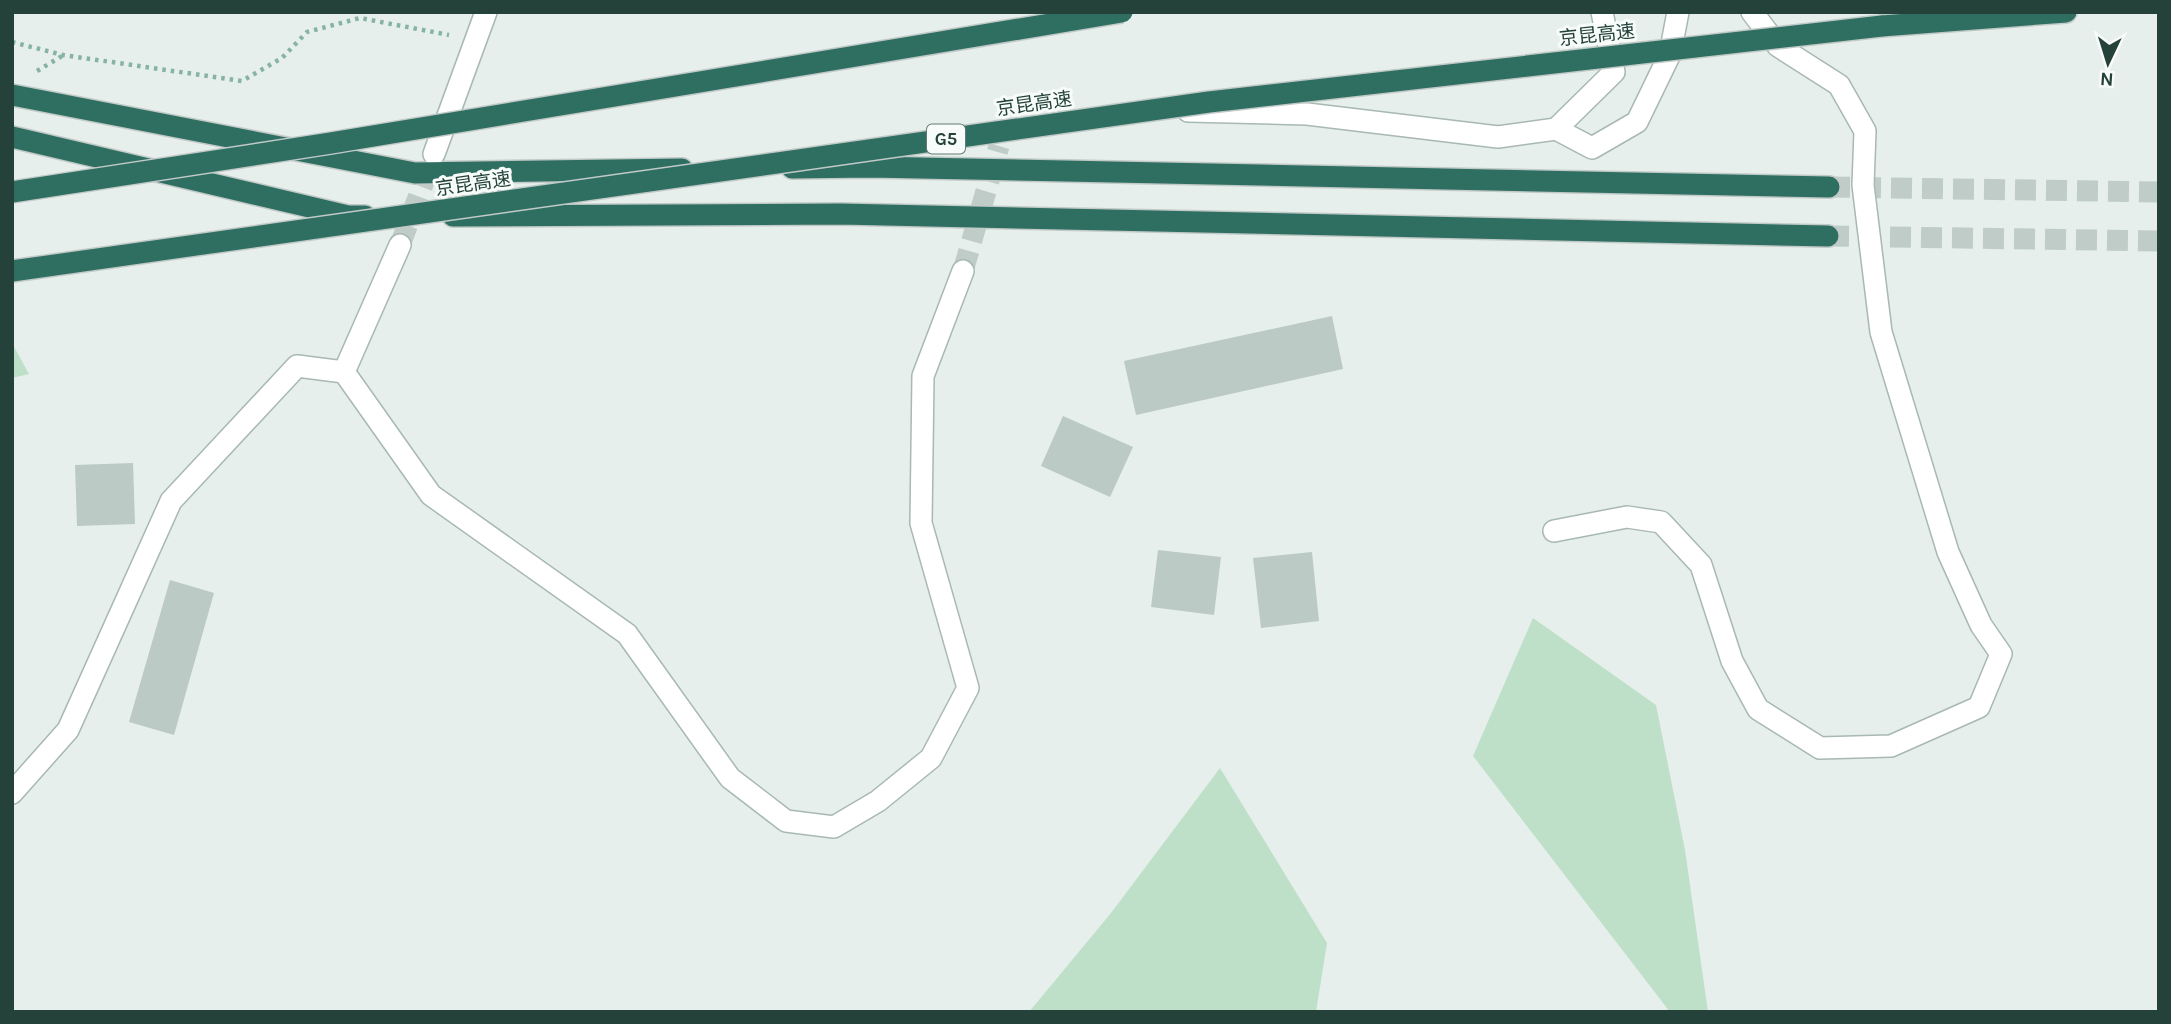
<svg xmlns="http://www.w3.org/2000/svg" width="2171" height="1024" font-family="Karla,'Noto Sans SC',sans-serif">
  <rect width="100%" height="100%" fill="#e6efeb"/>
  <g fill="#bfe0c8">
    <polygon points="12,343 29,374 12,378"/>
    <polygon points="1533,618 1656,705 1685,850 1708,1012 1670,1012 1473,756"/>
    <polygon points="1220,768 1327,943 1316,1012 1029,1012 1111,913"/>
  </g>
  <g fill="#bbcac4">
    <polygon points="1332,316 1343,369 1136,415 1124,361"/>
    <polygon points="1063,416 1133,447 1110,497 1041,466"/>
    <polygon points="133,463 135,524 77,526 75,465"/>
    <polygon points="1158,550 1221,557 1214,615 1151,607"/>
    <polygon points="1312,552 1319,621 1261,628 1253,558"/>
    <polygon points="170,580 214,593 174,735 129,722"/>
  </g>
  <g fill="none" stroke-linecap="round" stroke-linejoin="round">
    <g stroke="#bfccc8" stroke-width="21" stroke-dasharray="21 10" stroke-linecap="butt">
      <polyline points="400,245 433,158"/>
      <polyline points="963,271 999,146"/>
    </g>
    <g stroke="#bfccc8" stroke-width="21" stroke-dasharray="21 10" stroke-linecap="butt">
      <polyline points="1829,187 2159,192"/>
      <polyline points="1828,236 2159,241"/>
    </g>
    <g stroke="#a8b8b2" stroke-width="24">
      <g id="minor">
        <polyline points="1188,111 1307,114 1498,137 1556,129 1614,72 1602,12"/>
        <polyline points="1556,129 1592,148 1637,122 1670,54 1678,12"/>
        <polyline points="434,154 486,12"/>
        <polyline points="344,372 400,245"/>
        <polyline points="1554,531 1627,517 1661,522 1701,565 1732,661 1758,709 1820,748 1891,746 1979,707 2001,654 1981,625 1948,552 1881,332 1863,185 1865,131 1839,85 1778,46 1752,12"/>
        <polyline points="12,793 68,730 171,501 297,366 344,372 431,495 627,634 730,778 786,821 834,827 878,801 931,758 968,688 921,523 923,376 963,271"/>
      </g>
    </g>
    <g stroke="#c2cac8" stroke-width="24">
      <g id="highway">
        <polyline points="1882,26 2066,12"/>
        <polyline points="12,95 415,173 682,169"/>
        <polyline points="12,137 348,216 365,216"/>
        <polyline points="792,168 871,167 1829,187"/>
        <polyline points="453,216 841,214 1828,236"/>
      </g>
    </g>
    <g stroke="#86b3a5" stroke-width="4.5" stroke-dasharray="3.5 5" stroke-linecap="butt">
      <polyline points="12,42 63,55 242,81 282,58 307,32 360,18 449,35"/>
      <polyline points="37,71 62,56"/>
    </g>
    <use href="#minor" stroke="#fff" stroke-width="21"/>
    <use href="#highway" stroke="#2f6f62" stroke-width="21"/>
    <g stroke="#c2cac8" stroke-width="24" stroke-linecap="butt">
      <g id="highway-bridge">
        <polyline points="12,192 331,143 1122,12"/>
        <polyline points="12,271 1209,102 1882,26"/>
      </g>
    </g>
    <use href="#highway-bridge" stroke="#2f6f62" stroke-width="21"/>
  </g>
  <g text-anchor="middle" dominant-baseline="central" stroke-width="6" stroke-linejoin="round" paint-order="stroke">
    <rect fill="#f7fbf9" stroke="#637a73" stroke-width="2" x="927" y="124.5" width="38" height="29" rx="5"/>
    <g font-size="18" font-weight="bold" fill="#24423a">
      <text x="946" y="139">G5</text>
    </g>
    <g font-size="19" fill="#24423a" stroke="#f7fbf9">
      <text transform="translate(1597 35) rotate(-6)">京昆高速</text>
      <text transform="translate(1034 104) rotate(-8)">京昆高速</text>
      <text transform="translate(473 184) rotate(-8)">京昆高速</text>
    </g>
  </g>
  <rect width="2171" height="1024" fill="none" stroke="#24423a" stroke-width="28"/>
  <g transform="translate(2108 63) rotate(184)" stroke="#f7fbf9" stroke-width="5" paint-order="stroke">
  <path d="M0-5L12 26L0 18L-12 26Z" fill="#24423a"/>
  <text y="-10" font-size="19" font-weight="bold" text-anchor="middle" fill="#24423a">N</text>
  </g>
</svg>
